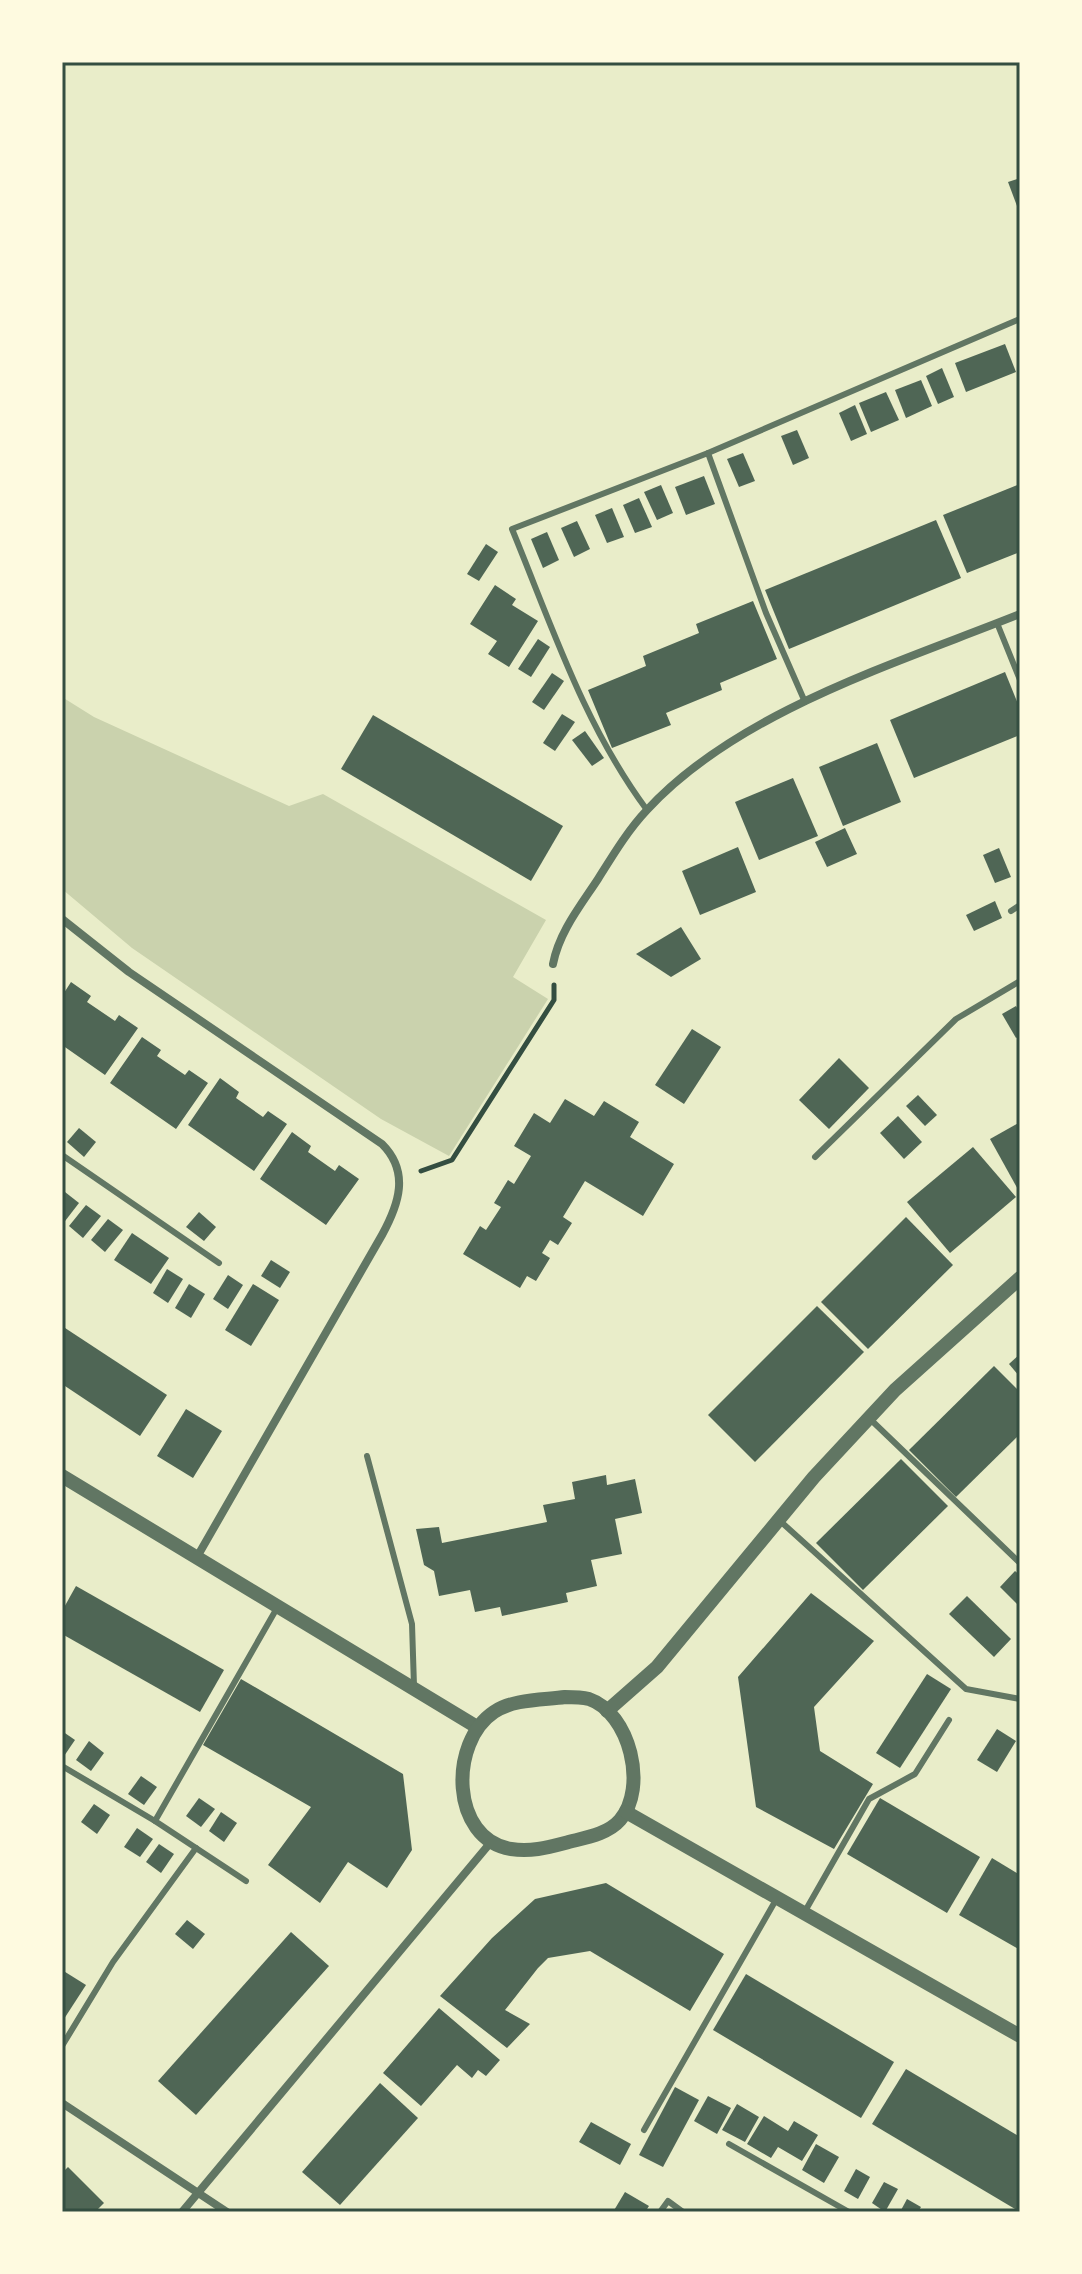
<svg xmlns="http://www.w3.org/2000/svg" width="1082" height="2274" font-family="'PT Sans',sans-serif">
  <rect width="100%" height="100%" fill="#e9edc9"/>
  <polygon fill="#cad2ad" points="62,697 94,717 289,806 323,794 546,920 513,977 548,999 449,1156 381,1119 132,948 62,889"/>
  <g fill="#4f6655">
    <polygon points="1020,178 1020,214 1008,182"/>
    <polygon points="1005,344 1016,372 966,392 955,363"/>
    <polygon points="942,368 954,397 938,404 926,376"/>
    <polygon points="921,380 932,406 906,418 895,390"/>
    <polygon points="886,392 899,420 871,432 859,403"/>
    <polygon points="855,405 867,434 851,441 839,413"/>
    <polygon points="797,430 809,458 793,465 781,436"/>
    <polygon points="743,453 755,481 739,487 727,459"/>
    <polygon points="704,476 715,504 686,515 675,487"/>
    <polygon points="1020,484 1020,552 967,573 943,515"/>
    <polygon points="661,485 673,513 657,520 644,492"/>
    <polygon points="639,498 652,527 635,533 623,505"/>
    <polygon points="612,508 624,537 607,543 595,515"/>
    <polygon points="936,520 961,578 789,649 765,590"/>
    <polygon points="577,521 590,549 574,557 561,528"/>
    <polygon points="547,532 559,560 543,568 531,539"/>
    <polygon points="486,544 498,552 479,581 467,574"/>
    <polygon points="495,585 516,599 512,605 538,621 509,667 488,654 497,641 470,624"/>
    <polygon points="753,601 777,659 720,683 722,690 666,713 671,725 612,748 588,690 646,666 643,656 699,633 696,624"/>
    <polygon points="538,639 550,647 531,677 518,669"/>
    <polygon points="1005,672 1020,709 1020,735 914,778 890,720"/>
    <polygon points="552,673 564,681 544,710 532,702"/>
    <polygon points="562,714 575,722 555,751 543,743"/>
    <polygon points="373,715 563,826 531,881 341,769"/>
    <polygon points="585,731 604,758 592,766 572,740"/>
    <polygon points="877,743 901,802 843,826 819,767"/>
    <polygon points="793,778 818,836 759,860 735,802"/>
    <polygon points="845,828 857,854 827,867 815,842"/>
    <polygon points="738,847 756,892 700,915 682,871"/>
    <polygon points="999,848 1011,877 995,883 983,855"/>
    <polygon points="995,901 1002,918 974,931 966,915"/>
    <polygon points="681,927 701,959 671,977 636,954"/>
    <polygon points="71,982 91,996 87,1002 115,1021 119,1015 138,1028 105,1075 62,1045 62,996"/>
    <polygon points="1016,1006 1020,1013 1020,1036 1016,1038 1002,1014"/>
    <polygon points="692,1029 721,1047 684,1104 655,1085"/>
    <polygon points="142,1037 161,1050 157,1056 185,1075 189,1070 208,1083 176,1129 110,1083"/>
    <polygon points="839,1058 869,1088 829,1129 799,1100"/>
    <polygon points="220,1078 239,1092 236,1098 263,1117 268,1111 287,1124 254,1171 188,1125"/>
    <polygon points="918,1095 937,1115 925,1126 906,1106"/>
    <polygon points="565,1099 594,1116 604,1101 639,1122 630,1137 674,1164 643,1216 585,1181 563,1217 572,1223 558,1245 550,1240 542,1253 550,1258 536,1281 527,1276 520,1288 463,1254 480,1226 486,1230 501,1207 494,1203 508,1180 514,1184 531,1156 514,1146 534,1113 550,1123"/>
    <polygon points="898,1116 922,1142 904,1159 880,1133"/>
    <polygon points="1020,1122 1020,1193 990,1139"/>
    <polygon points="79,1128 96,1142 84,1157 67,1142"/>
    <polygon points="292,1132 311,1146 308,1152 335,1171 339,1165 359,1179 326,1225 260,1179"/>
    <polygon points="973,1147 1016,1197 950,1253 907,1202"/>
    <polygon points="65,1192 79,1203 62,1225 62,1195"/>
    <polygon points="86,1205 101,1216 83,1238 69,1226"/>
    <polygon points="199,1212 216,1227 204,1241 186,1227"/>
    <polygon points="906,1217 953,1265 868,1349 821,1302"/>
    <polygon points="108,1219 123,1230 105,1252 91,1240"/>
    <polygon points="132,1233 169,1258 151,1284 114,1260"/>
    <polygon points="271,1260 290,1272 280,1288 261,1276"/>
    <polygon points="167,1269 183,1279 168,1303 153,1293"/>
    <polygon points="228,1275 243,1285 228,1309 213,1299"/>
    <polygon points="189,1284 205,1294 191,1318 175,1308"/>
    <polygon points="253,1284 279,1300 251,1346 225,1330"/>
    <polygon points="817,1306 864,1352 755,1462 708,1415"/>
    <polygon points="62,1326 167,1395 140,1436 62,1384"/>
    <polygon points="1020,1354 1020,1377 1009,1364"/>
    <polygon points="994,1366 1020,1392 1020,1434 956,1497 909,1450"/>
    <polygon points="186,1409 222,1431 193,1478 157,1456"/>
    <polygon points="901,1459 948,1506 863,1590 816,1543"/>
    <polygon points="606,1475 607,1485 635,1479 642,1513 615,1519 622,1554 591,1560 597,1586 566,1593 568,1602 502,1616 500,1607 475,1612 470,1590 439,1596 434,1571 424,1565 416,1529 439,1527 442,1543 547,1522 543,1505 575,1499 572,1482"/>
    <polygon points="1015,1571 1020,1575 1020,1607 1000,1587"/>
    <polygon points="76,1586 224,1670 200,1712 62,1634 62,1611"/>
    <polygon points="811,1593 874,1641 814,1707 820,1751 873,1784 834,1849 756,1807 738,1677"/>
    <polygon points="967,1596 1011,1639 994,1657 949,1614"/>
    <polygon points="927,1674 951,1689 900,1768 876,1753"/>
    <polygon points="241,1679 403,1774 412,1850 387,1888 348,1862 320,1903 268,1865 311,1807 203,1745"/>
    <polygon points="997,1729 1016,1741 997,1772 977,1760"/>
    <polygon points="62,1731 75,1740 62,1759"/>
    <polygon points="89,1741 104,1753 91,1771 76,1760"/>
    <polygon points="141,1776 157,1787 144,1805 128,1794"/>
    <polygon points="199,1798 215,1809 201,1827 186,1816"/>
    <polygon points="880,1798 980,1857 947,1913 847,1854"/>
    <polygon points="94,1804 110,1815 97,1834 81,1822"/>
    <polygon points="221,1812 237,1823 224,1842 209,1831"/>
    <polygon points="137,1828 153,1839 140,1857 124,1847"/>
    <polygon points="159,1844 174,1854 161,1873 146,1862"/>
    <polygon points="992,1858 1020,1875 1020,1950 959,1915"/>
    <polygon points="606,1883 724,1954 690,2011 590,1951 548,1958 538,1968 505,2010 530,2024 507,2048 440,1996 492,1938 535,1899"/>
    <polygon points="187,1920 205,1934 193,1949 175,1934"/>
    <polygon points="291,1932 329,1966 196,2115 158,2081"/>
    <polygon points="62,1970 86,1985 62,2022"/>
    <polygon points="746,1974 894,2062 861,2118 713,2030"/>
    <polygon points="439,2008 500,2060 486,2076 478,2070 472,2078 457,2065 421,2106 383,2073"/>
    <polygon points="906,2069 1020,2137 1020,2212 872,2124"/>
    <polygon points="380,2083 418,2118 340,2205 302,2172"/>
    <polygon points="675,2087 699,2100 663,2167 639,2155"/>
    <polygon points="708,2096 731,2108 717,2134 694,2121"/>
    <polygon points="737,2104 759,2117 745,2142 722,2130"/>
    <polygon points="764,2116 788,2131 794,2121 818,2135 802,2161 778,2147 771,2158 747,2144"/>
    <polygon points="591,2122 631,2144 620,2165 579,2142"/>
    <polygon points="816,2144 839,2157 824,2183 802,2170"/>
    <polygon points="68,2167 104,2203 95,2212 62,2212 62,2173"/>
    <polygon points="856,2169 870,2177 858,2199 844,2191"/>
    <polygon points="884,2182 898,2189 885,2212 872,2203"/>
    <polygon points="625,2192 649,2206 645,2212 613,2212"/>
    <polygon points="907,2199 921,2207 918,2212 900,2212"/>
  </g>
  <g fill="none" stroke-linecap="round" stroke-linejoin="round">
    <polyline stroke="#344e41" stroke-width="5" points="421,1171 452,1160 554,1000 554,985"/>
    <g stroke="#617663" stroke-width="6">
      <polyline points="708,453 1020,319"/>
      <polyline points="997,623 1020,680"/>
      <path d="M647,810C584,725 552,626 512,529L708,453L766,613L805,702"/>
      <polyline points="1011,911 1020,905"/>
      <polyline points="62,1155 219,1263"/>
      <polyline points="815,1157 956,1019 1020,981"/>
      <polyline points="870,1419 1020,1563"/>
      <polyline points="367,1456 412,1624 414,1686"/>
      <polyline points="779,1520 966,1689 1020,1699"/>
      <polyline points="62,1766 155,1821"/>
      <polyline points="246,1881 155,1821 277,1608"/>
      <polyline points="804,1913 869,1799 915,1774 949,1720"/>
      <polyline points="62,2046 113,1962 196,1848"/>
      <polyline points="644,2130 777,1898"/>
      <polyline points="729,2144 849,2212"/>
      <polyline points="660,2212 668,2201 683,2212"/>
    </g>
    <g stroke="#617663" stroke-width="8">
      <path d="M62,919L129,972L382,1144C410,1172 399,1204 382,1235L197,1557"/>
      <path d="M553,964C559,932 581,905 598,879C613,855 628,830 647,810C738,711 898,663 1020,614"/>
      <polyline points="62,2103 227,2212"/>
      <polyline points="182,2212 491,1842"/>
    </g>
    <g stroke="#617663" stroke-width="14">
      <polyline points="62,1476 477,1727"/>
      <path d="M565,1697C573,1697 581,1697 589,1699C630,1713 648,1788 620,1820C607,1835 583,1838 565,1843C546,1848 530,1852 511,1849C450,1839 449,1742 494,1712C513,1699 543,1700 565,1697Z"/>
      <polyline points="607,1711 657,1667 814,1477 895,1390 1020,1278"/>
      <polyline points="626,1812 1020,2036"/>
    </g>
  </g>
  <rect width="1082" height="2274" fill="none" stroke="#fefae0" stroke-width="128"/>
  <rect x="64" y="64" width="954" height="2146" fill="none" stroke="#344e41" stroke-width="3"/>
</svg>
